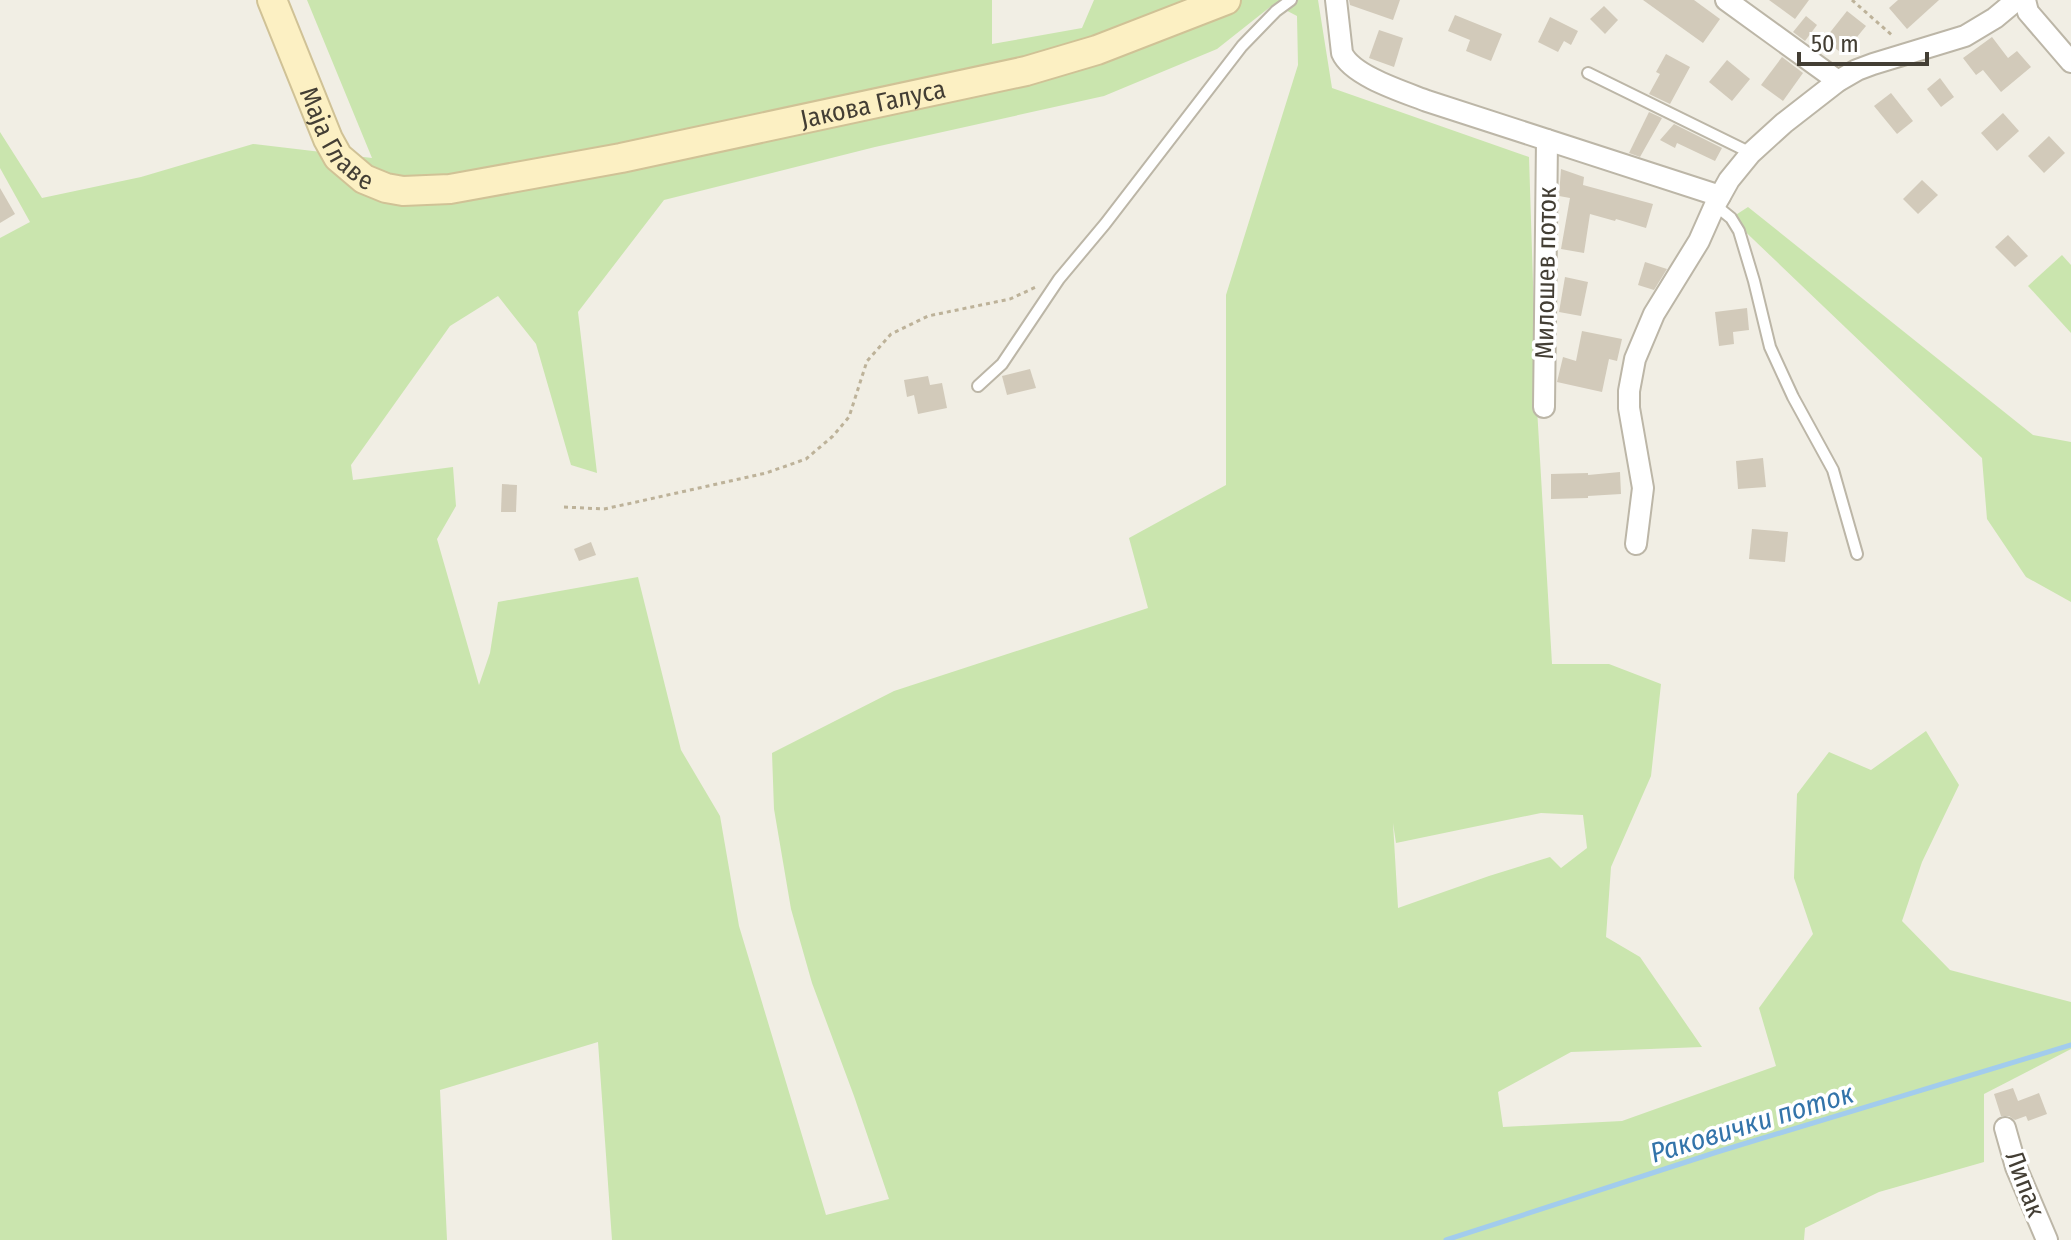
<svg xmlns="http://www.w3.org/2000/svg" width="2071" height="1240" font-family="'Fira Sans Condensed',sans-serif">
  <rect width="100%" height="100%" fill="#f1eee4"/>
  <g fill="#cae5ae" fill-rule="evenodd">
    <path d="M307,0H992V44L1082,28L1094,0H1318L1332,88L1529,157L1537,408L1552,664H1609L1661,684L1651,776L1611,867L1606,937L1640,957L1702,1047L1571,1052L1498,1092L1503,1127L1622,1121L1776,1066L1759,1008L1813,934L1794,878L1797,794L1829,752L1871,770L1926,731L1959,785L1922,862L1902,921L1950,970L2071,1002V1049L1984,1094V1162L1879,1192L1805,1228L1804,1240H612L598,1042L440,1090L447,1240H0V238L30,222L0,168V132L42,198L141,177L253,144L372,158ZM1274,4L1297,16L1298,65L1226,295V485L1129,538L1148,608L894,691L772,753L774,809L791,909L812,983L854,1096L889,1199L826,1215L739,926L720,816L681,750L638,577L498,602L490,653L479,685L437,539L456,506L453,467L353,480L351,465L450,326L498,296L536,344L571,465L597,473L578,312L664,200L875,147L1104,96L1217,49ZM1541,813L1583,815L1587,848L1561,868L1550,857L1489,876L1398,908L1393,823L1396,843Z"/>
    <polygon points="1748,207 2033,435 2071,442 2071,602 2026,577 1987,519 1982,458 1731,218"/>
    <polygon points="2062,255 2071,265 2071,333 2028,286"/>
  </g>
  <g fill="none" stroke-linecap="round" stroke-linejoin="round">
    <polyline stroke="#a2cced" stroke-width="5" points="1446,1240 1717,1152 2071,1045"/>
  </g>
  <g fill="#d2caba">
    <polygon points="1349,0 1400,0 1393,20 1350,5"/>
    <polygon points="1643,0 1694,0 1720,19 1703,43"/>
    <polygon points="1769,0 1809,0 1795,19"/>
    <polygon points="1898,0 1939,0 1907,29 1889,8"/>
    <polygon points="1604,6 1618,20 1605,34 1590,19"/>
    <polygon points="1847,11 1866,26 1843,54 1824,40"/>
    <polygon points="1455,15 1502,34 1491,61 1466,51 1470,40 1448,31"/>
    <polygon points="1806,16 1817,25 1805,41 1793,32"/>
    <polygon points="1550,17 1578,31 1571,45 1564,41 1558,52 1538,42"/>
    <polygon points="1379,30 1403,38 1394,67 1369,58"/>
    <polygon points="1992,37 2008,58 2017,51 2031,67 2001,92 1983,70 1976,75 1963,58"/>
    <polygon points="1666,54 1690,67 1670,104 1649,94 1660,74 1656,72"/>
    <polygon points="1782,57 1803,73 1783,101 1761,85"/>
    <polygon points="1727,60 1750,79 1732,101 1709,82"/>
    <polygon points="1940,78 1954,97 1941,107 1927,89"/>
    <polygon points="1891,93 1913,121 1897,134 1874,106"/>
    <polygon points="1649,112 1662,118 1640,157 1629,153"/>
    <polygon points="2003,113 2019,131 1997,151 1981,133"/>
    <polygon points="1674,124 1722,148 1715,161 1677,143 1675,148 1660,140"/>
    <polygon points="2049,136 2065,153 2044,173 2028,156"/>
    <polygon points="1561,169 1584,177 1583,185 1653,204 1646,228 1616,219 1615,221 1590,214 1584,253 1561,249 1570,198 1559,196"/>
    <polygon points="1922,180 1938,195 1918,214 1903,199"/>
    <polygon points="0,188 15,214 0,223"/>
    <polygon points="2008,235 2028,256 2015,267 1995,247"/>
    <polygon points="1645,262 1667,269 1654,290 1638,285"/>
    <polygon points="1565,277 1588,282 1581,316 1559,312"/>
    <polygon points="1747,308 1749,330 1733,332 1734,344 1719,346 1715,312"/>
    <polygon points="1582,331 1622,339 1617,361 1609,359 1602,392 1557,382 1563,357 1576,361"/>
    <polygon points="1030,369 1036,388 1007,395 1002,376"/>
    <polygon points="928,376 930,385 942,383 947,408 918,414 914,395 907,397 904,380"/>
    <polygon points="1763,458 1766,487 1738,489 1736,461"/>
    <polygon points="1620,472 1621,494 1588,496 1588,498 1551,499 1551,474 1588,473 1588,475"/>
    <polygon points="502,484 517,485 516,512 501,512"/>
    <polygon points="1752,529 1788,532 1785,562 1749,559"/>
    <polygon points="591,542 596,555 579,561 574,549"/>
    <polygon points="2013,1088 2018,1101 2039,1093 2047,1114 2028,1121 2026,1116 2015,1120 2009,1116 2001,1116 1994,1094"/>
  </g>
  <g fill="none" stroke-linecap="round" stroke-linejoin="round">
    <g stroke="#bcb6a7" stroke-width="14">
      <g id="lane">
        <polyline points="1588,73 1751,153"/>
        <polyline points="1715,205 1731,218 1739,231 1754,281 1770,347 1793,397 1833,470 1857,554"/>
        <polyline points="978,386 1002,364 1059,279 1105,224 1242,46 1276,11 1291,0"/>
      </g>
    </g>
    <g stroke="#bcb6a7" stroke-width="24">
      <g id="street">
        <path d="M1336,0L1342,53C1352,76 1404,92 1427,101L1720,196"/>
        <polyline points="1726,0 1838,81"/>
        <polyline points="2025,0 2028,12 2071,62"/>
        <polyline points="1544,407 1547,140"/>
        <polyline points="1636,544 1643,488 1629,408 1629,391 1635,359 1654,314 1699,241 1715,205 1729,180 1751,153 1784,123 1838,81 1857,70 1873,64 1965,36 1995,18 2013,3 2025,0"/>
        <polyline points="2005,1128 2016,1167 2047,1240"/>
      </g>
    </g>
    <g stroke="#d0c296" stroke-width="32">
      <g id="secondary">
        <path id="s1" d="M272,0L328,139L338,157L364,179L386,188L403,191L450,189L621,158L1026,71L1097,50L1226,0"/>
      </g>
    </g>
    <g stroke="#bdb299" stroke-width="3" stroke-dasharray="4 4" stroke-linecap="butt">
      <polyline points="1852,0 1894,37"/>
      <polyline points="564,507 604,509 632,503 766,473 806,459 833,436 849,417 867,361 891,334 928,316 1010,299 1036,287"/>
    </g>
    <use href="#lane" stroke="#fff" stroke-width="10"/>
    <use href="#street" stroke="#fff" stroke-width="20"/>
    <use href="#secondary" stroke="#fcf0c3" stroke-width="28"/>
  </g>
  <g text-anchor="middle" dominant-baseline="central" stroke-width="7" stroke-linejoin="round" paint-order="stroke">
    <g font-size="26" fill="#433e34" stroke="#fff">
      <text stroke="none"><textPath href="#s1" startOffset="724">Јакова Галуса</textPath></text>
      <text stroke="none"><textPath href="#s1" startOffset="154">Маја Главе</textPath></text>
      <text transform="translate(1546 273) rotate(-89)">Милошев поток</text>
      <text transform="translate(2025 1184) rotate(69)">Липак</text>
    </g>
    <g font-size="28" font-style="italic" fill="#3374aa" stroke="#fff">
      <text transform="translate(1752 1123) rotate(-17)">Раковички поток</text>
    </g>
  </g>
  <path d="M1799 52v12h128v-12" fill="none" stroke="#433e34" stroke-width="4"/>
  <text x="1811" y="52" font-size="24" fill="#433e34" stroke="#ffffff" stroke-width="6" paint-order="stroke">50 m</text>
</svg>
